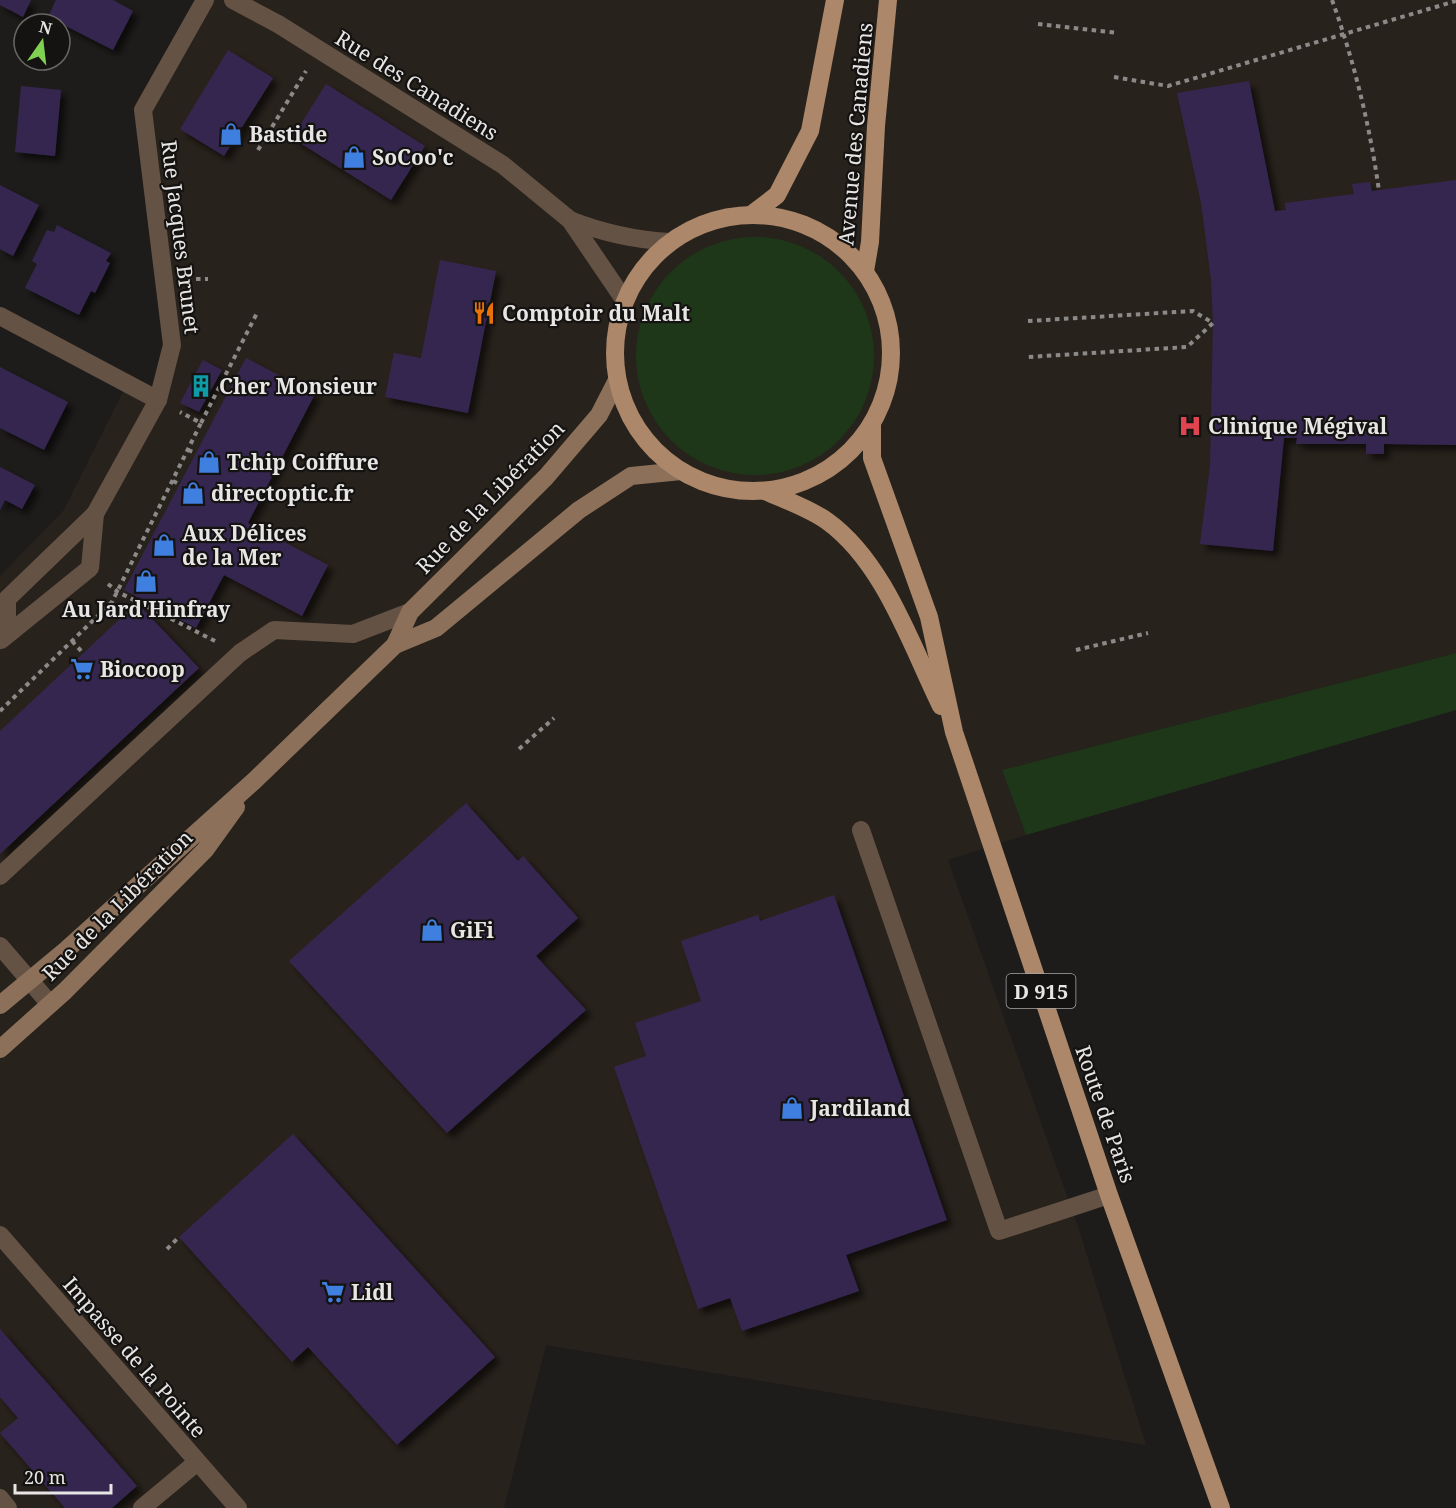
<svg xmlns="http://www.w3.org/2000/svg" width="1456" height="1508" font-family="'Noto Serif',serif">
  <defs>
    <filter id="shadow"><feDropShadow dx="5.5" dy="5.5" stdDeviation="3" flood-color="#0009"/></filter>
  </defs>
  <rect width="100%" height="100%" fill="#1e1c1b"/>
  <polygon fill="#28221c" points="205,0 1456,0 1456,653 1002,770 1026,835 948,860 1079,1230 1146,1445 546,1345 504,1508 0,1508 0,576 64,510 127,384 158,400 172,345 143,110"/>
  <g fill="#1e3719">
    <circle cx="755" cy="356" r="119"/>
    <polygon points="1456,653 1456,710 1026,835 1002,770"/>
  </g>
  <g fill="#352750" filter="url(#shadow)">
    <polygon points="0,0 31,0 23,17 0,5"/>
    <polygon points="56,0 113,0 133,11 113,50 48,17"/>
    <polygon points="228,50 273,78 224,156 180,129"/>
    <polygon points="1249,81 1275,211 1286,210 1285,203 1354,194 1352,184 1370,182 1372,191 1456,180 1456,445 1384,444 1384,454 1366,454 1366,444 1296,444 1297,438 1284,438 1273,551 1200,544 1210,466 1213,323 1211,280 1201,203 1177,93"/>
    <polygon points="326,84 425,146 391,200 292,138"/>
    <polygon points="21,86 61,90 55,156 15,152"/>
    <polygon points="0,185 39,205 13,256 0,249"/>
    <polygon points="57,225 111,253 106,261 110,263 95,293 91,291 79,315 25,288 37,264 32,261 47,230 54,232"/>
    <polygon points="440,260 496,271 468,413 385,397 394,353 421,358"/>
    <polygon points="246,358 315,394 248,523 328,565 302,616 224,575 196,628 124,590"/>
    <polygon points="203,360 222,370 199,412 180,403"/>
    <polygon points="0,367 68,402 44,450 0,428"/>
    <polygon points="0,467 35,485 22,509 5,500 0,510"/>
    <polygon points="137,603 199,668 0,854 0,731"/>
    <polygon points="466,803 518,861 523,856 578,918 536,956 586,1010 447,1133 289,961"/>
    <polygon points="834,895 947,1220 846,1255 859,1291 742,1331 730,1298 698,1309 614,1067 646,1056 635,1023 701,1001 681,941 758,915 760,921"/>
    <polygon points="293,1134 495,1357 397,1445 308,1347 292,1362 179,1237"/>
    <polygon points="0,1329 137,1486 112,1508 65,1508 0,1433 18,1418 0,1397"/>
  </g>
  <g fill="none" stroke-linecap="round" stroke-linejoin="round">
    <g stroke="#8c8a89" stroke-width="4" stroke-dasharray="4.5 4.5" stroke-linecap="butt">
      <path d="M1332,0C1354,61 1370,126 1379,191"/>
      <polyline points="1038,24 1118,33"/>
      <polyline points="1114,77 1168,86 1456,1"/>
      <polyline points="258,150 306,71"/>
      <polyline points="187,279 208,279"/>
      <polyline points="1028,321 1193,311 1213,323 1187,347 1028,357"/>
      <polyline points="201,423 258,311"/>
      <polyline points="188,450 196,453"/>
      <polyline points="173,481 179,484"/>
      <polyline points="108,584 118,592 215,641"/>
      <polyline points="72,641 83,653"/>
      <polyline points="1076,650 1148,633"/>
      <polyline points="0,711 112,602 201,423 180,412"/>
      <polyline points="519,749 554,718"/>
      <polyline points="167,1249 179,1237"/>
    </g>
    <g stroke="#645244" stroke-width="18">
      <polyline points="7,634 7,599 95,514 158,400 172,345 143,110 205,0"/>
      <polyline points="1,640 90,568 95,514"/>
      <polyline points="861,830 999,1231 1109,1195"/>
      <polyline points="0,876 240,653 274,630 353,634 410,612"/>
      <polyline points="0,946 50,1004"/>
      <polyline points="0,1498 8,1508"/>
      <polyline points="142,1508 196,1463"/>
    </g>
    <g stroke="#645244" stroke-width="18">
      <polyline points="233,0 278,24 503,165 570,220 623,298"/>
      <path d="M570,220C603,233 635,240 671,242"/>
      <polyline points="0,316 158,400"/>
      <polyline points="0,1235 238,1508"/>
    </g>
    <g stroke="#8d705a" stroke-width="18">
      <polyline points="395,645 410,612 546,477 599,415 617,380"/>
      <polyline points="0,1005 65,951 254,781 395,645 436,628 579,510 631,476 681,471"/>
      <polyline points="0,1049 65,991 205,850 236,807"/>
    </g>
    <g stroke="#ac876a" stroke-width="18">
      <polyline points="751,215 777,195 810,131 835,0"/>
      <circle cx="753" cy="353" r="138"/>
      <polyline points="865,271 870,242 876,126 888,0"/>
      <polyline points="872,425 872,458 929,617 954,732 1109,1195 1221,1508"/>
      <path d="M765,491C785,500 809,508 827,521C884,562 911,645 941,706"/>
    </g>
  </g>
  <defs>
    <g id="shop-bare" transform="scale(1.8)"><path d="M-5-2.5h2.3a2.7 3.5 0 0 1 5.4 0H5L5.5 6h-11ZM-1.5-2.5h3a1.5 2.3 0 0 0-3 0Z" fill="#3f7fe0" stroke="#151312" stroke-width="2.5" paint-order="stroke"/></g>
    <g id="restaurant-bare" transform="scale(1.8)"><path d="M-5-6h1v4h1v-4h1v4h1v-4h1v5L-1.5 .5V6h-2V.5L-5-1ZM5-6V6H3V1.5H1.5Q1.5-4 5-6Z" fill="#e8710a" stroke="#151312" stroke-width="2.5" paint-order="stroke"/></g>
    <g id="building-bare" transform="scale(1.8)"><path d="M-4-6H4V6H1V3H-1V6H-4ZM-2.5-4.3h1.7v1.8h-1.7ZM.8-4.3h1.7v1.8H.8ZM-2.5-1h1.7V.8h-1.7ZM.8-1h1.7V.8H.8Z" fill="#0f9aa8" stroke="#151312" stroke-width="2.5" paint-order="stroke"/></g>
    <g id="hospital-bare" transform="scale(1.8)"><path d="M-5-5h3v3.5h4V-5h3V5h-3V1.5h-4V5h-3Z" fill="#e0444e" stroke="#151312" stroke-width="2.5" paint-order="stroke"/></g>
    <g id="supermarket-bare" transform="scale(1.8)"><path d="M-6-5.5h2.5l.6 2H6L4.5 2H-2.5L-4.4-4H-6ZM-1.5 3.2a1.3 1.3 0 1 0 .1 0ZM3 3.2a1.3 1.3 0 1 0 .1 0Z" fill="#3f7fe0" stroke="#151312" stroke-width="2.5" paint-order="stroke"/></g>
  </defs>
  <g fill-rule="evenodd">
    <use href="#shop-bare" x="231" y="134"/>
    <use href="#shop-bare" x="354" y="157"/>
    <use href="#restaurant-bare" x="484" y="313"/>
    <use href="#building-bare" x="201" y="386"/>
    <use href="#hospital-bare" x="1190" y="426"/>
    <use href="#shop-bare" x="209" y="462"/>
    <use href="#shop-bare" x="193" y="493"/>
    <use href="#shop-bare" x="164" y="545"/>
    <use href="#shop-bare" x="146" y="581"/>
    <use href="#supermarket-bare" x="82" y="669"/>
    <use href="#shop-bare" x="432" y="930"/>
    <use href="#shop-bare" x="792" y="1108"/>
    <use href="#supermarket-bare" x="333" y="1292"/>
  </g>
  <g text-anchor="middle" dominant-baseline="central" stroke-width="4.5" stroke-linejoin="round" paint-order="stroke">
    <rect fill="#151312" stroke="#a8a7a6" stroke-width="1.5" x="1006.5" y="974" width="69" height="34" rx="4.5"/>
    <g font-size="20" font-weight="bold" fill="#e7e6e5">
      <text x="1041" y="991">D 915</text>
    </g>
    <g font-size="21" fill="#e7e6e5" stroke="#151312">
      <text transform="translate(417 85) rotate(32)">Rue des Canadiens</text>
      <text transform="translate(855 134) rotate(-85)">Avenue des Canadiens</text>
      <text transform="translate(181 237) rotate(83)">Rue Jacques Brunet</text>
      <text transform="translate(490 497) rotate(-46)">Rue de la Libération</text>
      <text transform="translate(117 905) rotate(-45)">Rue de la Libération</text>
      <text transform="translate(1106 1114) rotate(71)">Route de Paris</text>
      <text transform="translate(135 1357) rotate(49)">Impasse de la Pointe</text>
    </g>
    <g font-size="21" font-weight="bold" fill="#e7e6e5" stroke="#151312" text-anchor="start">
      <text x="249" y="134">Bastide</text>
      <text x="372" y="157">SoCoo'c</text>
      <text x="502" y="313">Comptoir du Malt</text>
      <text x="219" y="386">Cher Monsieur</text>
      <text x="1208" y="426">Clinique Mégival</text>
      <text x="227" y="462">Tchip Coiffure</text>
      <text x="211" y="493">directoptic.fr</text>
      <text x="182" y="533">Aux Délices<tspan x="182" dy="24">de la Mer</tspan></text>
      <text x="146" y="609" text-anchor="middle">Au Jard'Hinfray</text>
      <text x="100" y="669">Biocoop</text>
      <text x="450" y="930">GiFi</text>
      <text x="810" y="1108">Jardiland</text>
      <text x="351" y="1292">Lidl</text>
    </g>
  </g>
  <g transform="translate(42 42) rotate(14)"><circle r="28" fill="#151312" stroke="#696766" stroke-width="1.5"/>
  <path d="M0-4.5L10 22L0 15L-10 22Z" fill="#80d051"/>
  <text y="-9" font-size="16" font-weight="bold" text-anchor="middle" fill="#e7e6e5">N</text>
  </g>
  <path d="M15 1484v9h96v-9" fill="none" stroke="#e7e6e5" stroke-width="3"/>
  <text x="24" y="1484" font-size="18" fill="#e7e6e5" stroke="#151312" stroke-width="4.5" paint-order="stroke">20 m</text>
</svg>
